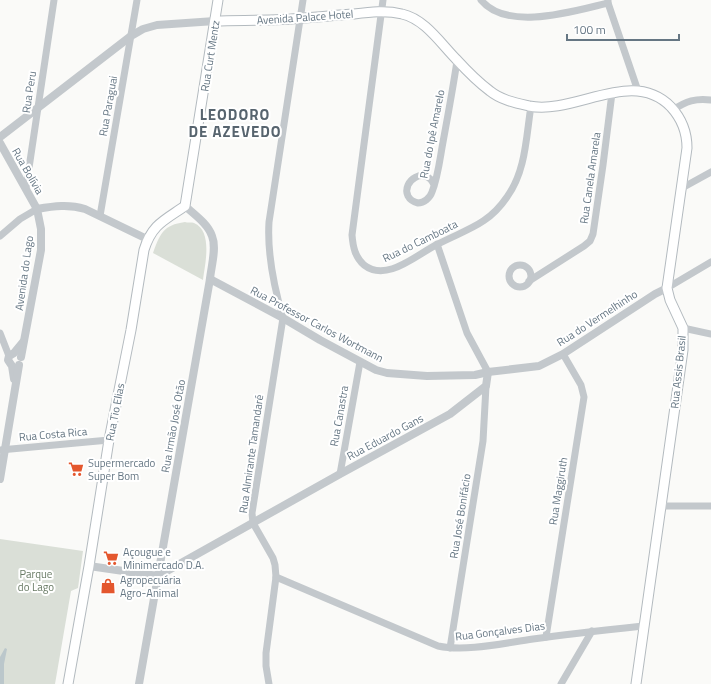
<svg xmlns="http://www.w3.org/2000/svg" width="711" height="684" font-family="'Titillium Web',sans-serif">
  <rect width="100%" height="100%" fill="#fafaf8"/>
  <g fill="#dadfd7">
    <path d="M185,222C187,223 192,222 194,223C213,231 205,264 203,280L153,253C160,234 163,225 185,222Z"/>
    <polygon points="0,539 83,551 78,588 71,591 55,684 0,684"/>
  </g>
  <polygon fill="#bbc7cb" points="5,648 7,649 4,664 4,684 0,684 0,657"/>
  <g fill="none" stroke-linecap="round" stroke-linejoin="round">
    <g stroke="#b3babf" stroke-width="11">
      <g id="secondary">
        <path d="M215,21C244,20 274,21 303,18C320,17 337,15 354,14C370,12 386,10 402,14C425,19 441,44 457,60C467,71 478,82 490,91C501,100 516,103 529,106C576,115 632,67 671,107C682,119 687,133 687,148L667,288L670,300L683,328V350L636,684"/>
        <path d="M68,684L89,566L109,440L131,330L144,250C152,224 165,220 185,206L218,0"/>
      </g>
    </g>
    <g stroke="#c3c8cc" stroke-width="7">
      <path d="M383,0L352,235C353,247 355,257 364,265C387,283 417,254 438,244C467,229 488,225 507,197C526,171 526,137 531,106"/>
      <path d="M481,0C507,32 574,11 608,3"/>
      <polyline points="608,0 608,3 638,91"/>
      <path d="M673,110C686,101 696,98 711,100"/>
      <path d="M434,185C426,165 401,181 408,196C410,200 414,202 418,203C424,203 430,198 432,192C438,177 440,158 443,142C448,115 453,88 457,61"/>
      <polyline points="26,188 54,0"/>
      <polyline points="682,188 711,172"/>
      <polyline points="100,216 137,0"/>
      <polyline points="0,236 20,219 37,209"/>
      <polyline points="437,244 467,333 488,372"/>
      <circle cx="520" cy="276" r="11"/>
      <polyline points="529,281 584,246 590,241 593,234 603,165 612,93"/>
      <polyline points="667,288 711,262"/>
      <polyline points="683,328 711,334"/>
      <polyline points="0,333 9,356"/>
      <polyline points="0,450 109,440"/>
      <polyline points="340,474 360,362"/>
      <polyline points="661,506 711,506"/>
      <path d="M276,577L438,646C466,652 504,643 533,639C569,634 606,630 643,626"/>
      <polyline points="546,637 584,397 581,385 563,354"/>
      <polyline points="450,648 483,441 486,386"/>
      <path d="M269,684L266,666V653L276,577L275,565L273,558L253,523L252,513L283,318C274,287 267,254 269,222L303,0"/>
      <polyline points="561,684 592,631"/>
    </g>
    <g stroke="#c3c8cc" stroke-width="8">
      <polyline points="0,137 131,36 143,29 157,25 215,21"/>
      <polyline points="0,143 37,209 41,229 41,250 21,357"/>
      <path d="M37,209C54,206 69,204 85,209L147,239"/>
      <polyline points="210,279 283,318 320,340 376,370 387,373 427,376 475,375 488,372 539,366 563,354 655,294 667,288"/>
      <polyline points="14,379 12,366 8,360 9,356 14,353 23,342"/>
      <polyline points="0,479 19,365"/>
      <polyline points="89,566 158,576"/>
      <polyline points="158,576 340,474 450,414 486,386 488,372"/>
      <path d="M139,684L210,279C211,267 217,248 212,236C208,224 195,215 185,206"/>
    </g>
    <use href="#secondary" stroke="#fff" stroke-width="9"/>
  </g>
  <defs>
    <g id="supermarket-bare" transform="scale(1.2)"><path d="M-6-5.5h2.5l.6 2H6L4.5 2H-2.5L-4.4-4H-6ZM-1.5 3.2a1.3 1.3 0 1 0 .1 0ZM3 3.2a1.3 1.3 0 1 0 .1 0Z" fill="#e4572e" stroke="#fff" stroke-width="2.5" paint-order="stroke"/></g>
    <g id="shop-bare" transform="scale(1.2)"><path d="M-5-2.5h2.3a2.7 3.5 0 0 1 5.4 0H5L5.5 6h-11ZM-1.5-2.5h3a1.5 2.3 0 0 0-3 0Z" fill="#e4572e" stroke="#fff" stroke-width="2.5" paint-order="stroke"/></g>
  </defs>
  <g fill-rule="evenodd">
    <use href="#supermarket-bare" x="76" y="469"/>
    <use href="#supermarket-bare" x="111" y="558"/>
    <use href="#shop-bare" x="108" y="586"/>
  </g>
  <g text-anchor="middle" dominant-baseline="central" stroke-width="4" stroke-linejoin="round" paint-order="stroke">
    <g font-size="11" fill="#657683" stroke="#fff">
      <text transform="translate(305 17) rotate(-4)">Avenida Palace Hotel</text>
      <text transform="translate(210 56) rotate(-81)">Rua Curt Mentz</text>
      <text transform="translate(29 92) rotate(-81)">Rua Peru</text>
      <text transform="translate(108 106) rotate(-80)">Rua Paraguai</text>
      <text transform="translate(432 134) rotate(-79)">Rua do Ipê Amarelo</text>
      <text transform="translate(28 171) rotate(60)">Rua Bolívia</text>
      <text transform="translate(590 178) rotate(-82)">Rua Canela Amarela</text>
      <text transform="translate(420 241) rotate(-26)">Rua do Camboata</text>
      <text transform="translate(24 273) rotate(-82)">Avenida do Lago</text>
      <text transform="translate(597 318) rotate(-33)">Rua do Vermelhinho</text>
      <text transform="translate(317 324) rotate(28)">Rua Professor Carlos Wortmann</text>
      <text transform="translate(678 372) rotate(-84)">Rua Assis Brasil</text>
      <text transform="translate(115 412) rotate(-79)">Rua Tio Elias</text>
      <text transform="translate(339 416) rotate(-80)">Rua Canastra</text>
      <text transform="translate(173 426) rotate(-80)">Rua Irmão José Otão</text>
      <text transform="translate(53 434) rotate(-5)">Rua Costa Rica</text>
      <text transform="translate(385 437) rotate(-28)">Rua Eduardo Gans</text>
      <text transform="translate(251 454) rotate(-82)">Rua Almirante Tamandaré</text>
      <text transform="translate(558 491) rotate(-81)">Rua Maggiruth</text>
      <text transform="translate(460 516) rotate(-81)">Rua José Bonifácio</text>
      <text transform="translate(500 631) rotate(-7)">Rua Gonçalves Dias</text>
    </g>
    <g font-size="11" fill="#657683" stroke="#fff" text-anchor="start">
      <text x="88" y="463">Supermercado<tspan x="88" dy="13">Super Bom</tspan></text>
      <text x="123" y="552">Açougue e<tspan x="123" dy="13">Minimercado D.A.</tspan></text>
      <text x="120" y="580">Agropecuária<tspan x="120" dy="13">Agro-Animal</tspan></text>
    </g>
    <g font-size="11" fill="#687a64" stroke="#fff">
      <text x="36" y="574">Parque<tspan x="36" dy="13">do Lago</tspan></text>
    </g>
    <g font-size="15" font-weight="bold" letter-spacing="1" fill="#57646e" stroke="#fff">
      <text x="235" y="114">LEODORO<tspan x="235" dy="17">DE AZEVEDO</tspan></text>
    </g>
  </g>
  <path d="M567 34v6h112v-6" fill="none" stroke="#657683" stroke-width="2"/>
  <text x="573" y="34" font-size="12" fill="#657683" stroke="#ffffff" stroke-width="3" paint-order="stroke">100 m</text>
</svg>
